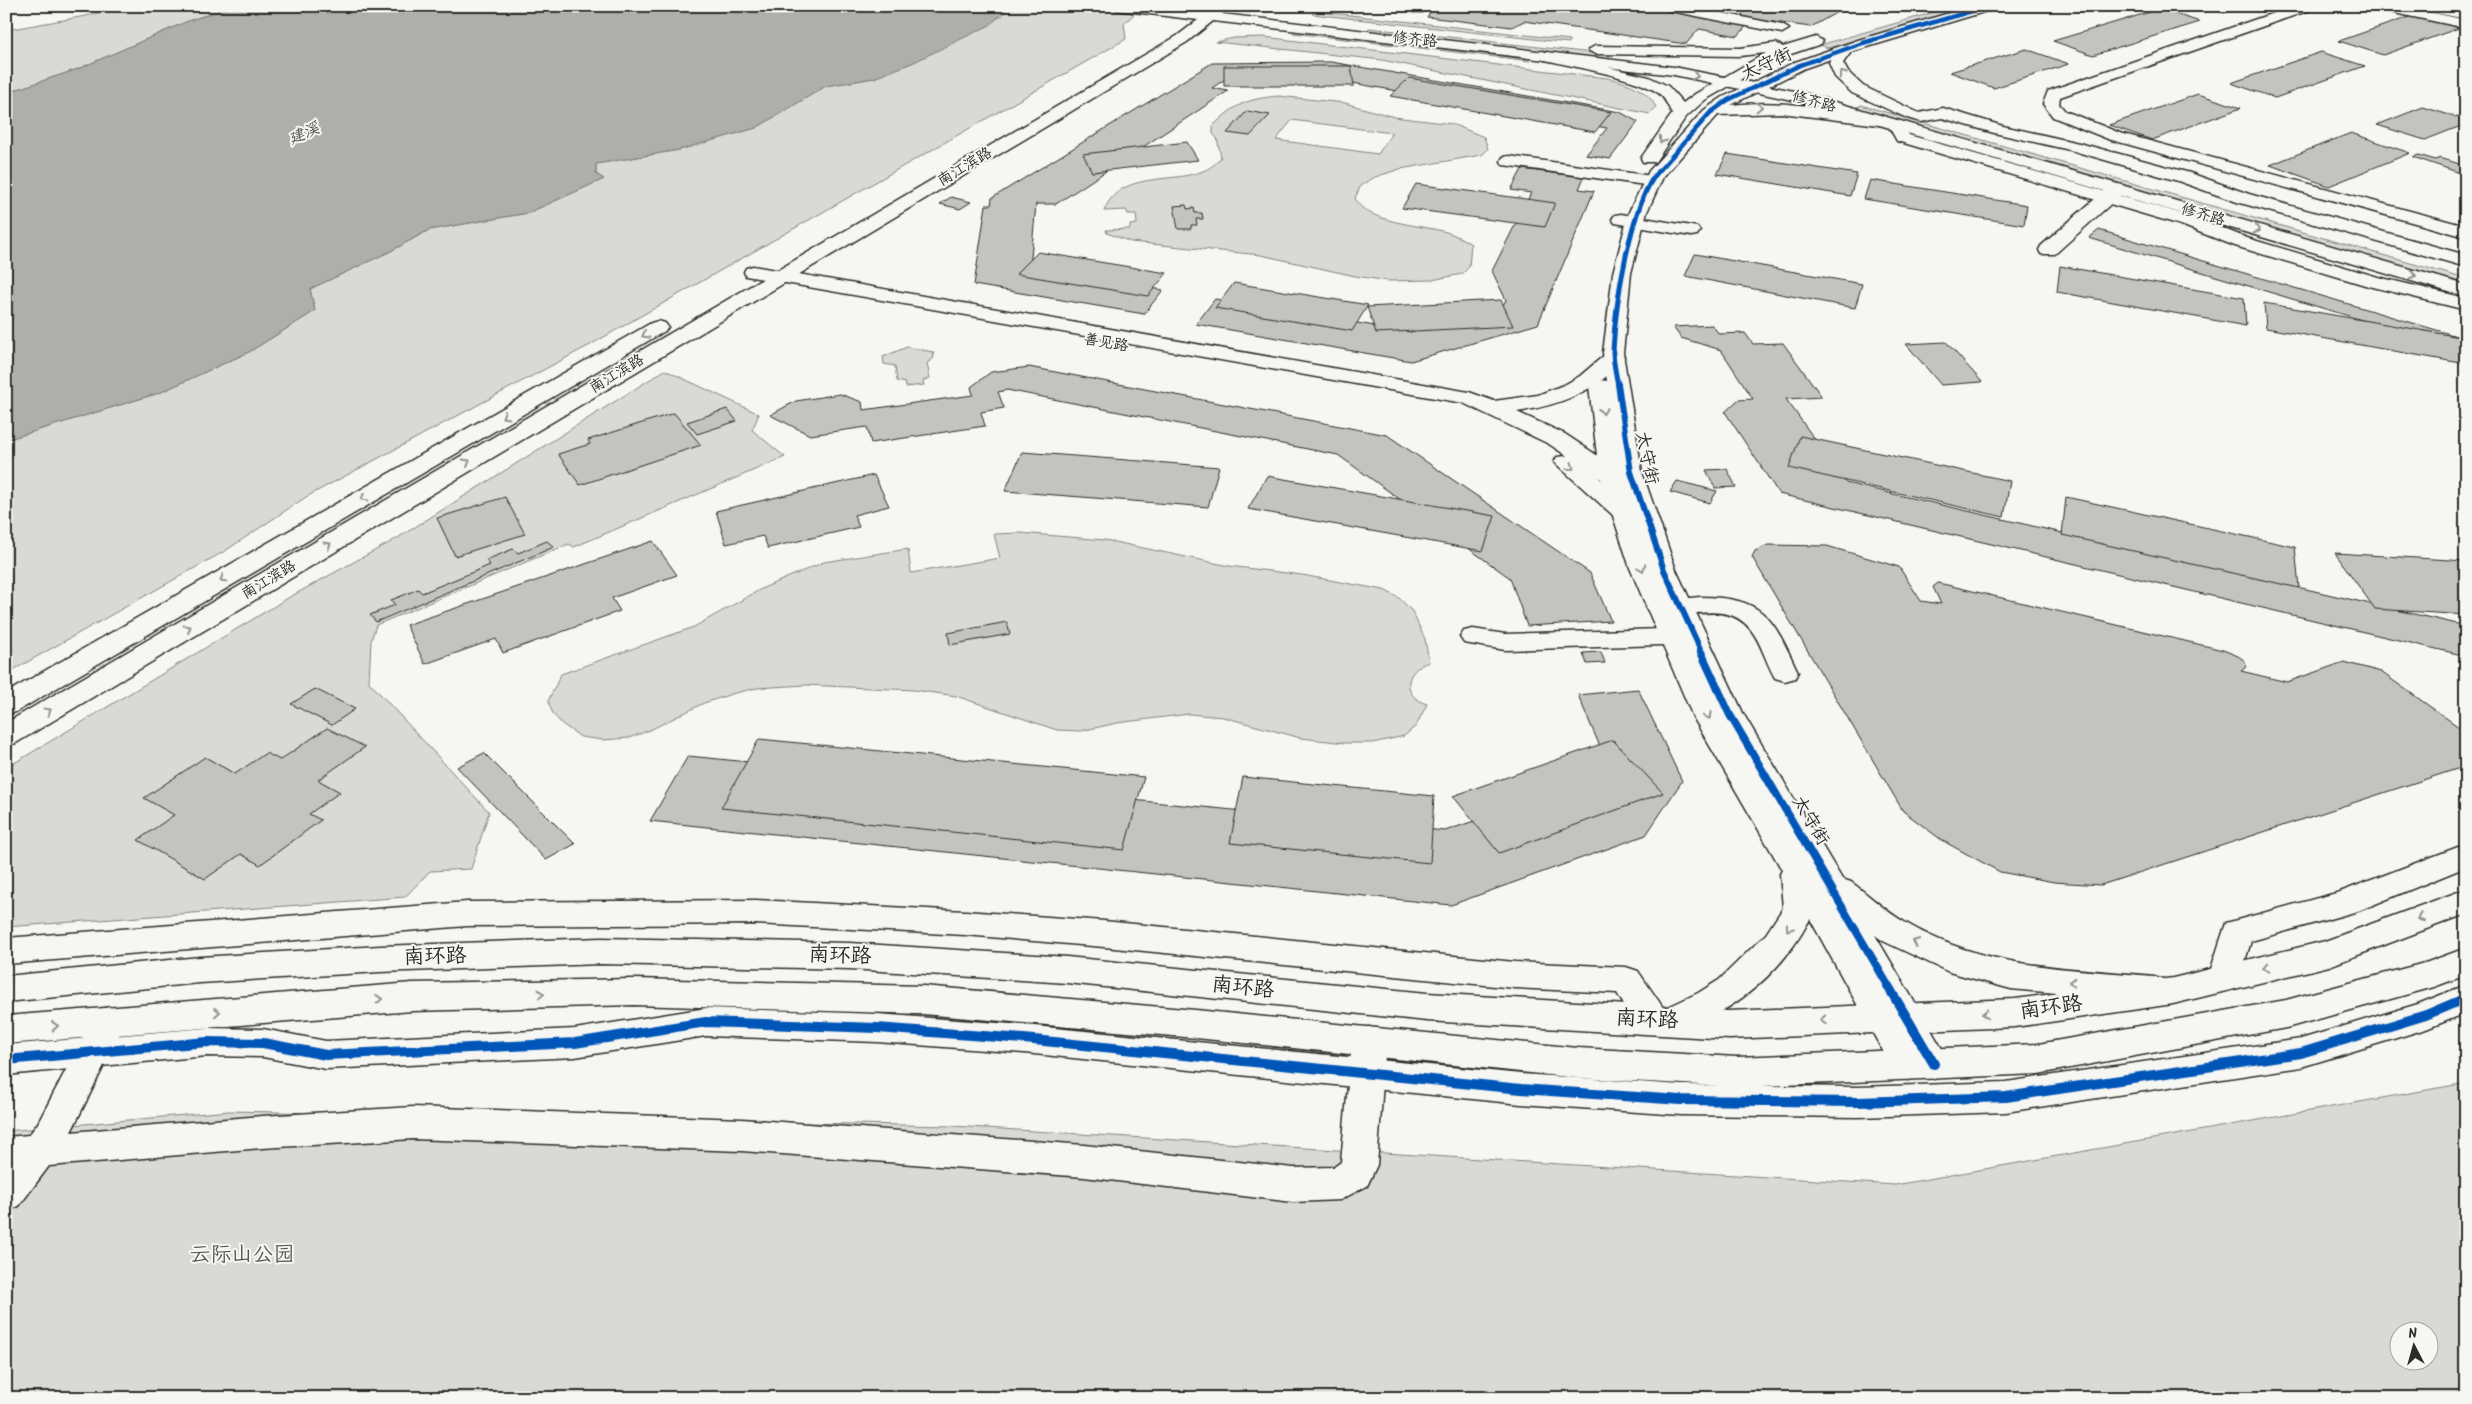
<svg xmlns="http://www.w3.org/2000/svg" width="2472" height="1404" font-family="Kalam,'LXGW WenKai TC',sans-serif">
  <rect width="100%" height="100%" fill="#f6f6f2"/>
  <filter id="ink" filterUnits="userSpaceOnUse"><feTurbulence type="fractalNoise" baseFrequency=".02" numOctaves="2"/><feDisplacementMap in="SourceGraphic" scale="10" xChannelSelector="R" yChannelSelector="G"/><feConvolveMatrix kernelMatrix="1 2 1 2 8 2 1 2 1" color-interpolation-filters="sRGB"/></filter>
  <g filter="url(#ink)">
    <g fill="#d9d9d5" stroke="#828280" fill-rule="evenodd">
      <polygon points="124,6 234,6 188,21 78,69 6,93 6,30 86,16"/>
      <polygon points="1010,6 1142,6 1124,24 1126,39 590,345 306,497 225,551 6,674 6,440 159,393 249,352 315,311 310,289 391,251 429,230 528,213 604,179 596,174 596,164 679,150 756,128 826,86 874,78 1002,16"/>
      <polygon points="1956,6 1972,6 1828,48 1820,45"/>
      <polygon points="1314,11 1570,40 1569,43 1312,14"/>
      <polygon points="1369,28 1610,55 1608,59 1367,31"/>
      <polygon points="1296,30 1532,58 1530,61 1293,33"/>
      <path d="M1264,37L1607,78C1626,82 1646,88 1656,107L1650,114L1382,60L1216,42L1234,38Z"/>
      <path d="M1278,96L1345,103L1394,117L1452,124L1484,137L1488,149L1482,155L1400,169L1375,177L1361,185L1355,198C1364,223 1423,225 1446,232C1456,235 1463,239 1471,244L1469,267L1462,274L1432,280L1389,281L1355,276L1261,255L1131,242L1107,233L1106,230L1130,229V225L1137,224L1136,214H1128L1126,210L1104,211C1123,161 1197,193 1221,157L1217,138L1213,134V126C1235,104 1247,99 1278,96ZM1292,120L1392,133L1378,154L1276,140Z"/>
      <polygon points="1861,105 2466,279 2466,285 1856,108"/>
      <polygon points="907,347 933,352 934,358 927,363 930,378 923,381 924,385 906,387 905,383 897,381 895,366 884,364 883,357"/>
      <polygon points="665,370 759,414 752,430 785,457 574,547 569,544 376,625 371,641 369,682 489,812 471,869 430,871 405,897 6,927 6,768 288,598 396,539"/>
      <path d="M1020,533L1105,540L1229,566L1302,575L1384,590L1399,598L1412,611L1425,639L1429,662C1403,670 1402,697 1427,704L1416,726L1404,736L1373,743H1345L1301,738L1223,717L1189,714L1117,723L1081,731L1057,730L956,696L914,690L805,685L757,688L735,693L704,703L650,730L629,738L603,740L581,737L562,724L553,714L548,701L561,674L694,627L763,588L824,562L908,549L911,573L1000,558L994,534Z"/>
      <path d="M2466,1083V1398H6V1131L229,1111L953,1126L1895,1185ZM2400,1332H2430V1362H2400Z"/>
    </g>
    <polygon fill="#aeaeab" stroke="#7a7a78" points="234,6 1010,6 990,25 912,63 874,78 826,86 756,128 679,150 596,164 596,174 604,179 528,213 429,230 391,251 310,289 315,311 249,352 159,393 6,440 6,93 78,69 188,21"/>
    <g fill="#c3c3c0" stroke="#2b2b2b">
      <polygon points="1434,6 1652,6 1748,24 1738,36 1699,29 1686,44 1524,21 1512,27 1427,17"/>
      <polygon points="1747,6 1848,6 1811,27 1743,18 1742,9"/>
      <polygon points="2201,6 2247,6 2224,13"/>
      <polygon points="2160,9 2200,22 2093,55 2053,41"/>
      <polygon points="2415,15 2459,28 2383,55 2339,41"/>
      <polygon points="2026,49 2069,64 1994,88 1950,72"/>
      <polygon points="2321,52 2365,66 2275,98 2231,83"/>
      <polygon points="1331,62 1620,112 1638,122 1610,159 1586,155 1607,128 1324,78 1227,78 1212,88 1228,91 1056,204 1036,204 1030,268 1163,290 1144,314 974,285 986,205 991,205 992,198 1212,63"/>
      <polygon points="1224,66 1351,66 1354,86 1224,86"/>
      <polygon points="1409,78 1611,112 1595,132 1390,96"/>
      <polygon points="2198,94 2241,108 2152,140 2109,125"/>
      <polygon points="2423,107 2466,120 2466,124 2425,140 2377,125"/>
      <polygon points="1247,111 1270,115 1250,136 1227,133"/>
      <polygon points="2351,133 2410,153 2329,186 2270,165"/>
      <polygon points="1187,142 1198,160 1092,172 1083,154"/>
      <polygon points="1727,154 1857,174 1850,196 1717,174"/>
      <polygon points="2419,155 2435,160 2440,158 2466,166 2466,175 2413,157"/>
      <polygon points="1522,169 1584,177 1579,189 1594,191 1538,324 1411,361 1196,324 1215,299 1411,332 1503,305 1506,300 1492,271 1531,193 1511,190"/>
      <polygon points="1870,180 2027,205 2024,225 1864,199"/>
      <polygon points="1416,184 1555,203 1545,227 1402,208"/>
      <polygon points="951,197 971,202 960,209 940,204"/>
      <polygon points="1186,205 1187,209 1194,208 1195,213 1202,213 1203,219 1196,219 1197,225 1191,225 1191,229 1178,229 1174,206"/>
      <polygon points="2099,230 2460,337 2452,347 2089,238"/>
      <polygon points="1038,252 1167,273 1148,296 1016,274"/>
      <polygon points="1695,254 1862,284 1855,308 1685,276"/>
      <polygon points="2060,266 2244,298 2246,326 2057,292"/>
      <polygon points="1234,283 1368,305 1352,331 1215,308"/>
      <polygon points="1501,300 1513,326 1376,333 1367,307"/>
      <polygon points="2264,303 2460,337 2466,364 2266,328"/>
      <polygon points="1712,325 1719,334 1745,333 1753,344 1783,343 1822,397 1786,399 1846,483 2466,626 2466,656 1779,494 1725,412 1738,400 1753,399 1721,350 1681,338 1673,327"/>
      <polygon points="1946,342 1982,382 1941,385 1906,344"/>
      <polygon points="1029,367 1387,435 1590,573 1611,621 1527,626 1510,578 1338,455 1007,390 998,392 1004,408 981,412 985,426 871,443 867,427 810,435 770,415 796,401 840,394 862,402 863,410 973,395 971,387 991,372"/>
      <polygon points="727,409 737,421 697,434 687,422"/>
      <polygon points="674,413 701,445 580,485 558,454 590,444 588,440"/>
      <polygon points="1800,436 2010,481 2004,517 1789,468"/>
      <polygon points="1022,452 1219,467 1208,507 1005,491"/>
      <polygon points="1727,469 1736,487 1715,488 1706,470"/>
      <polygon points="874,475 889,506 854,515 859,527 768,548 763,536 726,544 716,511"/>
      <polygon points="1267,476 1495,516 1483,551 1248,509"/>
      <polygon points="1677,481 1717,491 1710,503 1670,492"/>
      <polygon points="505,497 525,534 455,556 437,518"/>
      <polygon points="2066,497 2295,547 2299,588 2062,535"/>
      <polygon points="547,541 554,547 376,622 370,615 395,605 391,600 404,595 418,589 422,593 490,565 486,560 513,549 518,553"/>
      <polygon points="653,541 677,575 612,598 620,611 503,653 496,639 425,664 406,625"/>
      <polygon points="1768,545 1827,546 1899,567 1921,601 1941,604 1933,587 1938,583 1947,585 2223,650 2238,656 2245,661 2246,667 2241,671 2287,682 2344,662 2381,672 2466,732 2466,766 2101,885 2054,882 2000,872 1943,841 1903,811 1752,557 1755,551"/>
      <polygon points="2335,553 2466,561 2466,615 2375,609"/>
      <polygon points="1007,622 1010,634 950,645 948,633"/>
      <polygon points="1601,652 1605,663 1587,664 1583,653"/>
      <polygon points="315,689 355,709 332,725 291,704"/>
      <polygon points="1638,689 1682,781 1646,835 1451,905 650,821 688,756 1445,831 1596,779 1607,763 1578,695"/>
      <polygon points="327,728 365,747 318,780 340,792 309,814 321,820 260,865 241,854 205,879 138,840 174,815 144,798 205,757 235,774 266,753 280,760"/>
      <polygon points="759,739 1144,777 1124,850 721,808"/>
      <polygon points="1613,740 1663,793 1499,853 1453,796"/>
      <polygon points="484,753 575,844 546,860 457,767"/>
      <polygon points="1243,777 1434,796 1430,863 1230,843"/>
    </g>
    <g fill="none" stroke-linecap="round" stroke-linejoin="round">
      <g stroke="#2b2b2b" stroke-width="3">
        <g id="minor">
          <polygon points="1413,6 1427,6 1423,12 1413,12 1411,9"/>
          <polygon points="1659,6 1688,6 1782,25 1789,29 1782,33 1666,10"/>
          <polygon points="2294,6 2315,6 2313,9 2060,97 2059,104 2065,111 2120,133 2466,226 2466,237 2108,139 2053,117 2043,104 2048,91"/>
          <polygon points="2373,6 2401,6 2466,20 2466,28 2380,10"/>
          <polygon points="1509,156 1652,176 1658,177 1661,181 1658,185 1652,186 1503,165 1501,161 1503,157"/>
          <polygon points="2117,184 2123,185 2126,189 2123,193 2055,254 2041,254 2039,250 2041,246 2111,185"/>
          <polygon points="1621,214 1691,226 1697,227 1700,231 1697,235 1691,236 1615,223 1612,219 1615,215"/>
          <path d="M753,266L1469,392L1494,401L1538,395L1566,384L1580,376L1607,353L1614,351L1621,353L1624,357C1601,391 1556,406 1517,412L1565,434L1637,482L1641,487L1637,492C1621,496 1611,485 1598,477L1636,513L1632,518L1624,520L1616,518L1554,462L1557,457L1567,456L1549,444L1463,403L746,276L744,272L746,268Z"/>
          <path d="M1700,597C1765,597 1773,619 1798,672L1795,678L1785,681L1775,678C1766,663 1762,644 1751,630C1726,597 1683,622 1650,614L1646,608L1650,602Z"/>
          <polygon points="1694,628 1703,630 1707,636 1703,642 1694,644 1505,650 1464,643 1460,637 1464,631 1473,629 1505,634"/>
          <polygon points="109,1007 121,1011 126,1021 71,1132 262,1116 413,1107 742,1119 1084,1145 1293,1168 1334,1167 1341,1162 1352,1041 1357,1031 1369,1027 1381,1031 1386,1041 1377,1165 1367,1186 1340,1200 1293,1202 1084,1177 742,1151 413,1139 262,1148 49,1166 19,1206 6,1211 6,1137 29,1135 38,1123 97,1011"/>
        </g>
      </g>
      <g stroke="#2b2b2b" stroke-width="3">
        <g id="tertiary">
          <path d="M1973,6H1996L1994,9L1851,52L1843,63L1848,72L1863,86L1919,113L1943,108L2003,126L2079,143L2190,173L2249,194L2466,255V267L2237,202L2178,181L2070,150L1994,133L1942,118L1921,122L1907,118L1852,93L1835,77L1829,63L1831,59L1805,68L1731,105C1780,99 1830,109 1879,115L1885,117L1887,120L1885,123L1879,125L1781,113L1718,115L1663,177L1647,212L1631,273L1623,353L1642,472L1676,570L1744,715L1842,879L1851,882C1869,895 1886,912 1906,923C1984,969 2067,968 2154,976L2166,980L2171,989L2166,998L2154,1002L2011,989L1949,972L1883,941L1875,935L1951,1064L1946,1074L1934,1079L1921,1073L1908,1080L1896,1075L1810,919C1780,976 1731,1014 1670,1035C1662,1032 1657,1035 1650,1033C1635,1029 1625,1006 1617,993L1515,988L1104,947L965,935L756,924L467,926L6,964V938L467,902L756,900L965,911L1104,921L1515,962L1626,967L1638,971L1664,1009L1698,993L1719,980L1766,934L1783,908L1780,874L1782,870L1693,717L1630,568L1599,473L1589,386L1592,381L1600,380L1607,381L1603,353L1613,273L1629,212L1649,171L1704,110L1723,97L1795,62L1858,40Z"/>
          <polygon points="2414,6 2443,6 2466,11 2466,19 2416,9"/>
          <path d="M1816,37L1823,41L1821,44L1776,59L1705,100L1686,117L1655,162H1643L1641,158L1672,114C1668,106 1665,97 1657,92C1632,76 1568,66 1537,58L1535,55L1542,51L1649,77L1668,86L1683,103L1695,94L1766,53L1740,56L1595,54L1588,50L1595,46L1740,48L1776,43L1783,47Z"/>
          <polygon points="1896,120 1902,122 1909,135 2193,217 2247,238 2378,277 2466,298 2466,310 2365,285 2235,246 2181,225 1897,141 1888,125"/>
          <polygon points="2466,844 2466,867 2358,911 2251,941 2240,978 2236,987 2224,991 2212,987 2208,978 2226,923 2340,892"/>
          <polygon points="2466,985 2466,1013 2426,1029 2301,1067 2006,1112 1858,1117 1681,1115 1521,1104 1024,1053 877,1042 706,1036 575,1057 326,1069 263,1057 207,1056 6,1075 6,1045 207,1028 263,1029 326,1041 575,1029 706,1008 877,1014 1024,1025 1521,1074 1681,1085 1858,1087 2006,1082 2301,1039 2418,1004"/>
        </g>
      </g>
      <g stroke="#2b2b2b" stroke-width="3">
        <g id="secondary">
          <polygon points="1110,6 1155,6 1207,12 1215,6 1231,6 1222,14 1674,67 1804,93 2466,285 2466,297 1801,102 1674,75 1213,21 1187,42 16,743 6,746 6,723 1177,36 1198,20 1117,10"/>
          <polygon points="658,321 665,323 668,327 665,331 16,712 6,714 6,693 651,323"/>
          <polygon points="2466,889 2466,914 2329,966 2173,1004 2015,1027 1729,1039 1427,1021 1067,983 850,969 601,964 380,972 200,983 6,1002 6,976 200,957 380,946 601,938 850,943 1067,957 1427,993 1729,1011 2015,999 2173,978 2325,941"/>
          <polygon points="2466,948 2466,975 2434,987 2286,1028 2038,1074 1737,1087 1578,1078 1196,1038 923,1014 634,1005 412,1011 6,1044 6,1016 412,983 634,979 923,986 1196,1010 1578,1048 1737,1057 2038,1044 2286,1000 2428,962"/>
        </g>
      </g>
      <use href="#minor" fill="#f6f6f2" fill-rule="evenodd"/>
      <use href="#tertiary" fill="#f6f6f2" fill-rule="evenodd"/>
      <use href="#secondary" fill="#f6f6f2" fill-rule="evenodd"/>
      <g stroke="#f6f6f2" stroke-width="6">
        <polyline id="cycleway-far4" points="1658,172 1710,113 1728,100 1800,65 1863,43 1989,6"/>
      </g>
      <g stroke="#f6f6f2" stroke-width="7">
        <path id="cycleway-far3" d="M1618,385C1616,375 1613,362 1613,351C1615,307 1630,203 1659,170"/>
      </g>
      <g stroke="#f6f6f2" stroke-width="9">
        <polyline id="cycleway-far2" points="1618,384 1631,472 1664,570 1702,653"/>
      </g>
      <g stroke="#f6f6f2" stroke-width="11">
        <polyline id="cycleway-far1" points="1701,652 1730,715 1889,987"/>
      </g>
      <g stroke="#f6f6f2" stroke-width="13">
        <g id="cycleway">
          <polyline points="1888,986 1934,1064"/>
          <polyline points="6,1060 207,1042 263,1043 326,1055 575,1043 706,1022 877,1028 1024,1039 1521,1089 1681,1100 1858,1102 2006,1097 2301,1053 2426,1015 2466,998"/>
        </g>
      </g>
      <use href="#cycleway-far4" stroke="#0057b8" stroke-width="4.5"/>
      <use href="#cycleway-far3" stroke="#0057b8" stroke-width="5"/>
      <use href="#cycleway-far2" stroke="#0057b8" stroke-width="6"/>
      <use href="#cycleway-far1" stroke="#0057b8" stroke-width="8"/>
      <use href="#cycleway" stroke="#0057b8" stroke-width="10"/>
    </g>
    <defs><path id="oneway-chevron" d="M-2-3.5L2.5 0L-2 3.5" fill="none" stroke-width="1.6" stroke-linecap="round" stroke-linejoin="round" transform="scale(1.25)"/></defs>
    <g stroke="#90908e">
      <use href="#oneway-chevron" transform="translate(1842 74) rotate(-125)"/>
      <use href="#oneway-chevron" transform="translate(1695 76) rotate(12)"/>
      <use href="#oneway-chevron" transform="translate(1759 107) rotate(-1)"/>
      <use href="#oneway-chevron" transform="translate(1662 140) rotate(126)"/>
      <use href="#oneway-chevron" transform="translate(2257 230) rotate(16)"/>
      <use href="#oneway-chevron" transform="translate(2413 275) rotate(16)"/>
      <use href="#oneway-chevron" transform="translate(645 335) rotate(150)"/>
      <use href="#oneway-chevron" transform="translate(1603 411) rotate(83)"/>
      <use href="#oneway-chevron" transform="translate(505 416) rotate(150)"/>
      <use href="#oneway-chevron" transform="translate(467 462) rotate(-31)"/>
      <use href="#oneway-chevron" transform="translate(1571 467) rotate(36)"/>
      <use href="#oneway-chevron" transform="translate(364 498) rotate(150)"/>
      <use href="#oneway-chevron" transform="translate(328 545) rotate(-31)"/>
      <use href="#oneway-chevron" transform="translate(1642 568) rotate(69)"/>
      <use href="#oneway-chevron" transform="translate(223 579) rotate(150)"/>
      <use href="#oneway-chevron" transform="translate(188 628) rotate(-31)"/>
      <use href="#oneway-chevron" transform="translate(48 711) rotate(-31)"/>
      <use href="#oneway-chevron" transform="translate(1708 716) rotate(63)"/>
      <use href="#oneway-chevron" transform="translate(2420 918) rotate(159)"/>
      <use href="#oneway-chevron" transform="translate(1789 928) rotate(126)"/>
      <use href="#oneway-chevron" transform="translate(1916 942) rotate(-155)"/>
      <use href="#oneway-chevron" transform="translate(2266 968) rotate(167)"/>
      <use href="#oneway-chevron" transform="translate(2072 982) rotate(-175)"/>
      <use href="#oneway-chevron" transform="translate(541 994) rotate(-1)"/>
      <use href="#oneway-chevron" transform="translate(379 999) rotate(-4)"/>
      <use href="#oneway-chevron" transform="translate(217 1012) rotate(-4)"/>
      <use href="#oneway-chevron" transform="translate(1985 1014) rotate(177)"/>
      <use href="#oneway-chevron" transform="translate(1823 1020) rotate(177)"/>
      <use href="#oneway-chevron" transform="translate(55 1026) rotate(-5)"/>
    </g>
  </g>
  <g text-anchor="middle" dominant-baseline="central" stroke-width="4" stroke-linejoin="round" paint-order="stroke">
    <g font-size="15" fill="#2b2b2b" stroke="#f6f6f2">
      <text transform="translate(1415 40) rotate(6)">修齐路</text>
      <text transform="translate(1814 102) rotate(15)">修齐路</text>
      <text transform="translate(965 167) rotate(-31)">南江滨路</text>
      <text transform="translate(2203 215) rotate(16)">修齐路</text>
      <text transform="translate(1106 343) rotate(10)">善见路</text>
      <text transform="translate(617 374) rotate(-31)">南江滨路</text>
      <text transform="translate(269 580) rotate(-31)">南江滨路</text>
    </g>
    <g font-size="16" font-style="italic" fill="#525251" stroke="#f6f6f2">
      <text transform="translate(304 134) rotate(-24)">建溪</text>
    </g>
    <g font-size="18" fill="#2b2b2b" stroke="#f6f6f2">
      <text transform="translate(1767 65) rotate(-25)">太守街</text>
      <text transform="translate(1646 458) rotate(78)">太守街</text>
      <text transform="translate(1810 821) rotate(59)">太守街</text>
    </g>
    <g font-size="21" fill="#2b2b2b" stroke="#f6f6f2">
      <text transform="translate(840 956) rotate(2)">南环路</text>
      <text transform="translate(435 957) rotate(-2)">南环路</text>
      <text transform="translate(1243 988) rotate(6)">南环路</text>
      <text transform="translate(2051 1008) rotate(-8)">南环路</text>
      <text transform="translate(1647 1020) rotate(3)">南环路</text>
    </g>
    <g font-size="21" fill="#565656" stroke="#f6f6f2">
      <text x="242" y="1255">云际山公园</text>
    </g>
  </g>
  <rect width="2472" height="1404" fill="none" stroke="#f6f6f2" stroke-width="25"/>
  <rect x="12" y="12" width="2447" height="1379" fill="none" stroke="#2b2b2b" stroke-width="2" filter="url(#ink)"/>
  <g transform="translate(2414 1346) rotate(354)"><circle r="24" fill="#f6f6f2" stroke="#a5a5a2"/>
  <path d="M0-4L9 19L0 12L-9 19Z" fill="#2b2b2b"/>
  <text y="-8" font-size="14" font-weight="bold" text-anchor="middle" fill="#2b2b2b">N</text>
  </g>
</svg>
